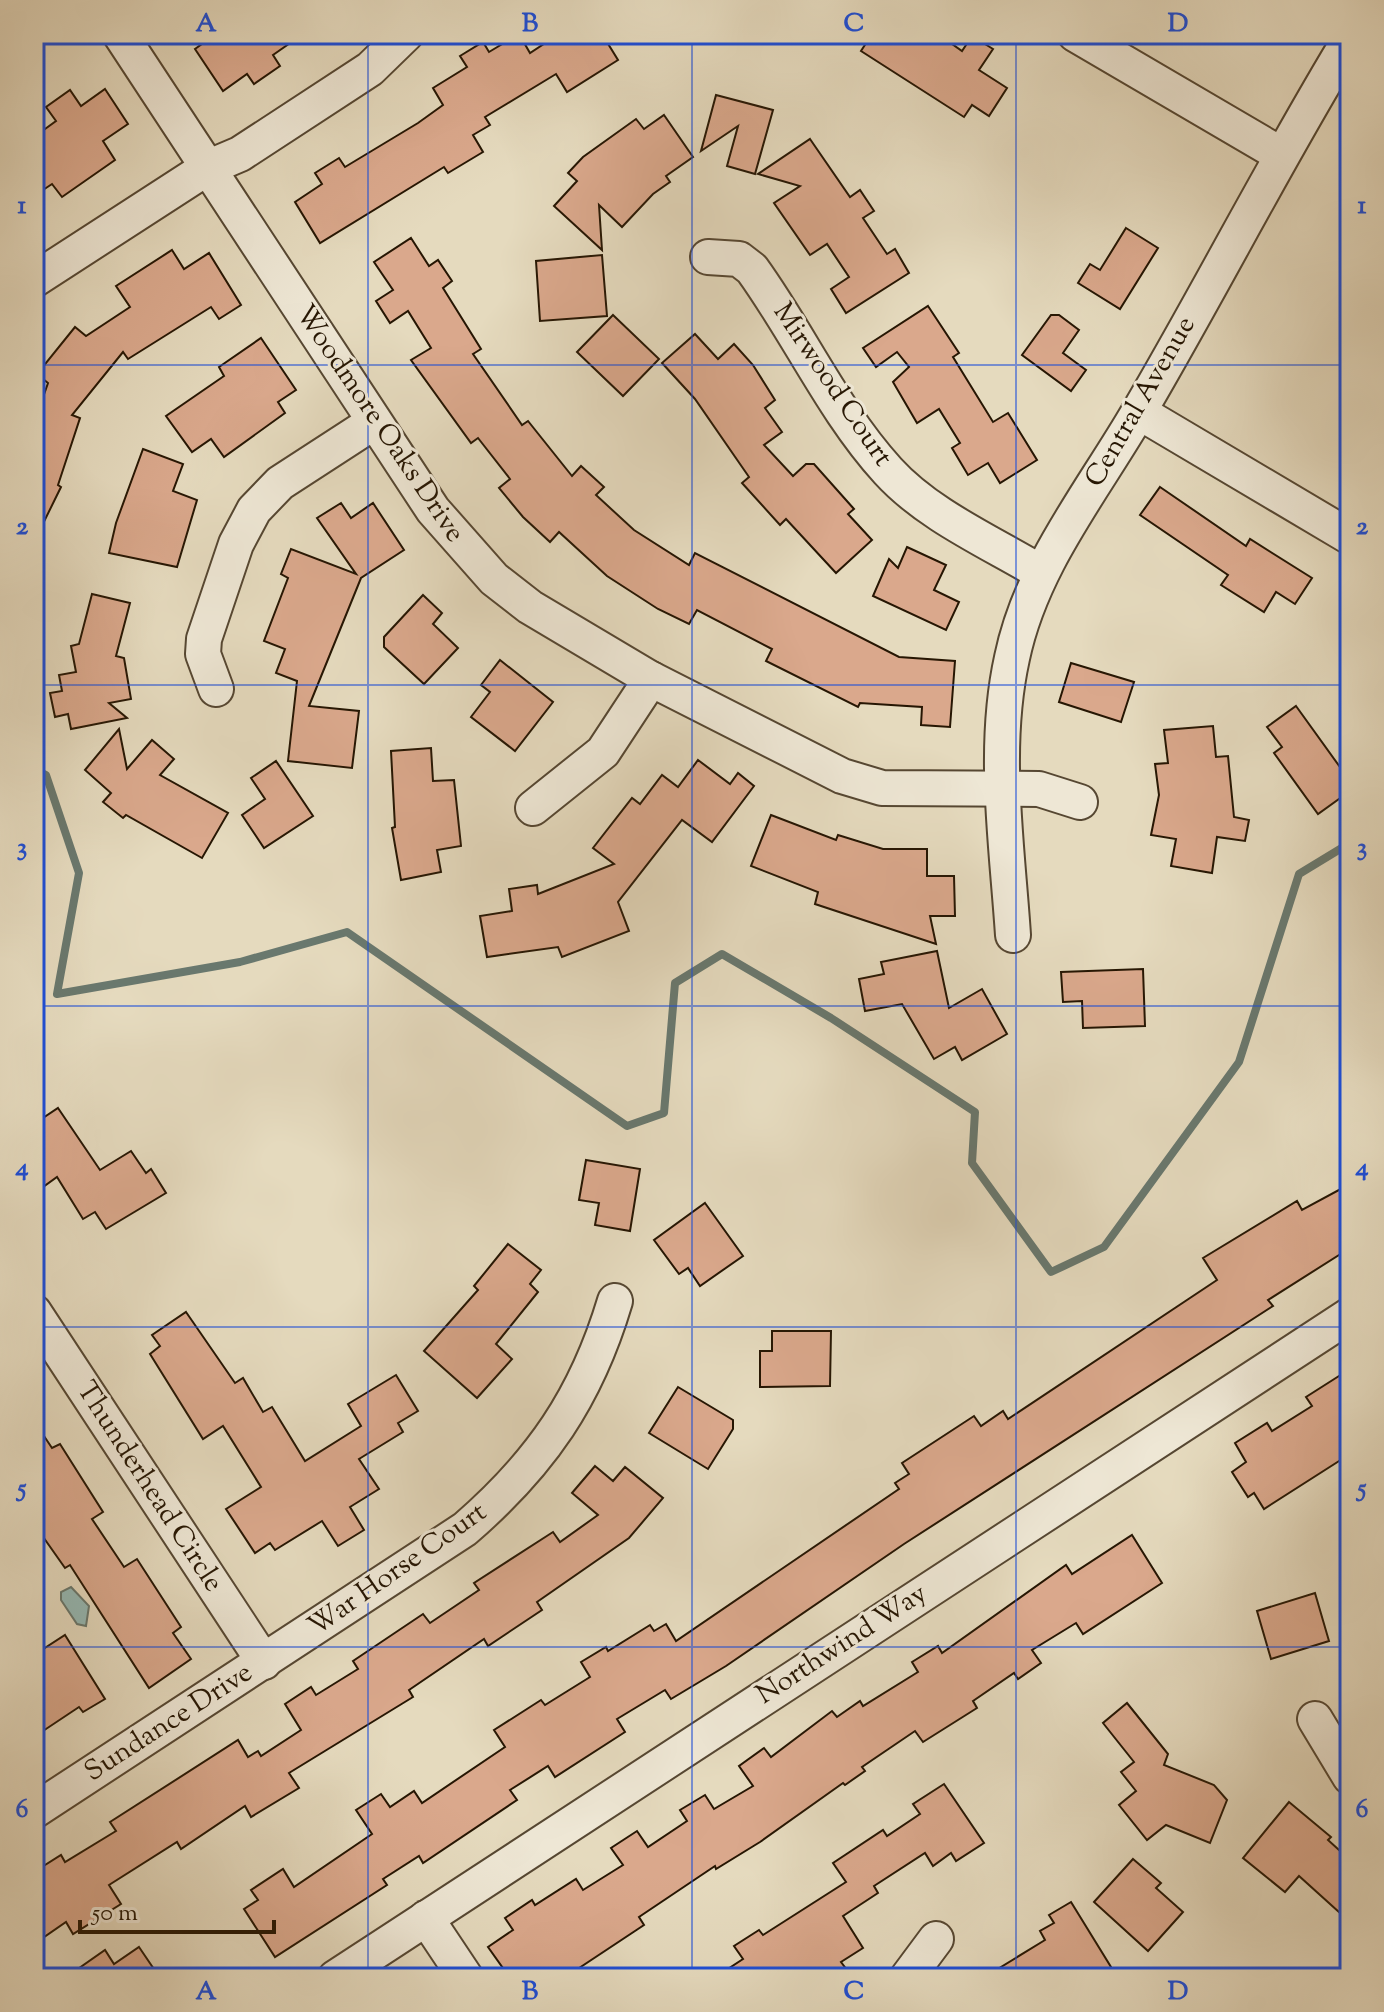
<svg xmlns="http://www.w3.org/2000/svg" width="1384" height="2012" font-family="'Sorts Mill Goudy',serif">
  <rect width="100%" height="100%" fill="#e5dabe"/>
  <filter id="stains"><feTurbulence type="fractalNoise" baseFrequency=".0025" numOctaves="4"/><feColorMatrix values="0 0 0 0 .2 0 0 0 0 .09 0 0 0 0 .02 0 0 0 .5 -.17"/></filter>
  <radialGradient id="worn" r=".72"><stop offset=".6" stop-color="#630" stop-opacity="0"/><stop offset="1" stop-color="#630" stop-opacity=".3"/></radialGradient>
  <polygon fill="#96bab6" stroke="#69786e" stroke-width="2" points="71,1587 89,1606 86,1626 77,1624 61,1600 61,1592"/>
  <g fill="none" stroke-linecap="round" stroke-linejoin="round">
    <polyline stroke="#69786e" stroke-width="8" points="34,769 46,775 79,873 57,994 240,962 347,932 627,1126 664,1113 675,983 722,954 831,1018 975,1112 972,1163 1051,1272 1104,1247 1239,1062 1299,874 1350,843"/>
  </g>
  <g fill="#daa88c" stroke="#261603" stroke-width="2">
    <polygon points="216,34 303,34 273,55 280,66 254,84 247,74 223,91 195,49"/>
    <polygon points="519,34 530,53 559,34 602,34 618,60 567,92 556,74 485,117 490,125 473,135 483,152 448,173 444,167 320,243 295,202 322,184 315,173 339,158 345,167 418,123 443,105 433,88 467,67 460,56 483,42 489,52"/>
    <polygon points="872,34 938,34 962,51 972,36 993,49 979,70 1007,88 989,116 972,105 964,117 861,51"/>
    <polygon points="105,89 128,124 103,141 115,160 62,197 52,184 34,196 34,137 56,121 46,107 70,90 81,106"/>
    <polygon points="716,95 773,110 755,174 727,166 738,126 701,151"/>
    <polygon points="664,115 693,157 666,176 670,182 653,194 622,227 599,205 602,250 554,206 577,181 568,173 583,157 636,119 644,129"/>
    <polygon points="810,139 850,197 860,190 874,211 863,218 887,254 895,249 909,273 846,313 831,289 849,277 827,244 810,255 774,203 800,186 758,174"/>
    <polygon points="1126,228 1158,248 1120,309 1078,283 1090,264 1100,270"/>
    <polygon points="411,238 429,266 438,260 452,281 443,288 481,349 473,354 522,425 528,421 572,476 581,466 604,487 596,495 634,530 689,565 695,553 899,657 955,661 950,727 921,725 922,707 860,703 858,707 766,661 772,649 697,610 689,624 658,609 607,576 559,532 550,542 523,517 499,488 510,479 478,438 471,443 411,360 431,348 408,311 390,323 376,301 393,290 374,262"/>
    <polygon points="172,250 184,269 209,253 241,305 219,319 211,307 128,359 123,352 72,415 80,418 58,485 61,487 34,542 34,423 48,383 37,374 75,327 86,336 130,307 116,286"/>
    <polygon points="602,255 607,316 540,321 536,261"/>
    <polygon points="928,306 959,353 953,357 993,422 1008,413 1037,460 1000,483 988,463 968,475 952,448 960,443 939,409 917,423 893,382 909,367 897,352 876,367 863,348"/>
    <polygon points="613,315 659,359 623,396 577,352"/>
    <polygon points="1051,315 1059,315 1079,330 1063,353 1086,370 1071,391 1022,355"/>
    <polygon points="695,334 718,359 734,344 753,365 775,400 765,408 782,432 764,445 793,476 806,464 814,464 854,509 848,514 872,540 836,573 786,519 780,525 742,483 749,477 695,399 662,363"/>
    <polygon points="261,338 296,390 278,402 285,413 224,457 211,439 192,452 166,416 224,376 219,367"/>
    <polygon points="143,449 183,464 173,491 197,500 177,567 109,553 116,523"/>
    <polygon points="1160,487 1246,546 1250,539 1312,578 1295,604 1276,592 1264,612 1221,585 1228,575 1140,515"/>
    <polygon points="341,503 351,518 373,503 404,550 361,578 309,706 359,711 352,768 288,761 297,681 276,673 285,649 264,641 288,578 281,574 291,549 356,574 317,518"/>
    <polygon points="907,547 946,565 934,590 959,602 946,630 873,596 889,559 898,568"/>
    <polygon points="92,594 130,603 116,656 124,658 131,699 109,703 127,718 71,729 68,714 55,717 50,693 62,691 59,675 76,672 71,646 79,644"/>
    <polygon points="423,595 442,613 433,624 458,648 424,684 384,647 384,637"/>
    <polygon points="500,660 553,702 515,751 471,717 490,692 481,685"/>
    <polygon points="1071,663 1134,682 1121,722 1059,702"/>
    <polygon points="1296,706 1350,781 1350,791 1318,814 1274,753 1282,747 1267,727"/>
    <polygon points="1213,726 1216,757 1228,756 1234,817 1249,820 1245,841 1217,837 1212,873 1171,866 1176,839 1151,835 1159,795 1155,764 1168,763 1164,730"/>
    <polygon points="119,729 127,769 152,740 174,759 160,775 228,813 202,858 126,815 123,818 103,802 111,793 85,770"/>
    <polygon points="431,748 433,781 454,780 461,846 437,850 441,872 401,880 392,828 395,827 391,751"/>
    <polygon points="698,760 730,784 738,773 754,786 712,842 682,820 618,902 629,931 562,957 558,947 487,957 480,916 512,911 509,889 537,885 538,894 614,864 593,848 632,798 640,804 662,775 678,787"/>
    <polygon points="276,761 313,816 264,848 242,815 265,799 251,778"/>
    <polygon points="771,815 836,840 838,835 883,849 927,849 927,876 954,876 955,916 930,916 936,944 815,904 818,892 751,866"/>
    <polygon points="937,951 949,1008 982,989 1007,1034 962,1060 955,1047 934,1059 902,1004 865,1011 859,979 884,974 881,962"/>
    <polygon points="1143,969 1145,1026 1083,1028 1082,1001 1063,1002 1061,972"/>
    <polygon points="58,1108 100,1170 131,1151 146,1173 151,1169 166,1193 106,1229 95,1212 83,1219 57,1177 43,1187 34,1174 34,1124"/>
    <polygon points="586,1160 640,1169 630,1231 595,1225 599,1203 579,1200"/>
    <polygon points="1350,1184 1350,1248 1268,1300 1273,1306 904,1544 726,1666 671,1699 665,1690 617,1719 625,1732 555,1777 548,1766 510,1790 517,1800 423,1863 419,1856 383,1879 387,1885 275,1957 244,1909 258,1900 251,1890 283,1869 294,1887 372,1834 356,1810 381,1794 390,1807 414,1791 422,1803 505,1747 494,1730 541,1700 545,1705 590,1677 581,1662 606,1647 608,1651 650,1625 654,1631 666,1624 676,1641 899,1489 895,1483 909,1474 902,1463 974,1416 981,1426 1003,1411 1008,1419 1217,1280 1203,1258 1297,1201 1302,1210"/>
    <polygon points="705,1203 743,1256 700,1286 688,1268 679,1274 654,1240"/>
    <polygon points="508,1244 541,1270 530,1284 538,1292 496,1344 512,1359 477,1398 424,1351 478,1290 474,1286"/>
    <polygon points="186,1312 235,1383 243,1378 263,1412 272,1407 305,1461 361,1426 348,1404 396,1375 418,1411 398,1423 403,1432 359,1459 379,1489 350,1507 364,1530 338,1546 322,1521 275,1550 270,1543 255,1553 226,1509 261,1487 223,1426 203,1439 150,1354 160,1346 152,1335"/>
    <polygon points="772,1331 831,1331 830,1386 760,1387 760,1351 772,1351"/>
    <polygon points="1350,1369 1350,1454 1264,1509 1254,1493 1248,1497 1232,1472 1246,1462 1235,1443 1267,1423 1272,1431 1312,1406 1306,1397"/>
    <polygon points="678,1387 733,1420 733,1429 708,1469 649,1433"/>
    <polygon points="34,1421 52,1448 60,1444 103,1512 92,1519 124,1567 137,1559 181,1627 173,1633 191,1659 149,1688 70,1565 65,1568 34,1524"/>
    <polygon points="595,1466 613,1481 625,1467 663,1498 629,1538 537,1602 542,1610 488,1646 484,1639 409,1690 413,1697 289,1773 299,1788 251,1817 245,1806 181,1849 177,1842 109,1885 121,1904 73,1934 66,1922 34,1944 34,1872 61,1855 65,1862 116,1831 110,1822 238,1740 248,1757 258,1751 261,1756 301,1730 285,1704 311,1687 316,1695 358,1669 353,1661 423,1614 430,1623 479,1590 474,1583 553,1532 560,1542 598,1515 572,1493"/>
    <polygon points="1132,1535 1162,1583 1083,1634 1076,1623 1032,1650 1041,1663 1018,1679 1014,1673 973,1701 977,1708 923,1742 915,1731 862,1767 865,1771 845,1785 843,1783 760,1842 716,1869 715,1866 639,1917 644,1925 564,1978 510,1978 488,1947 513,1930 505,1918 532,1900 535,1905 576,1879 583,1890 623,1865 611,1848 637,1831 648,1847 687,1821 680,1810 705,1795 714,1809 753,1786 739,1766 764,1748 771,1757 832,1711 837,1717 860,1701 863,1706 918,1672 912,1662 938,1646 942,1653 1066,1565 1072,1574"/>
    <polygon points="1315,1593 1329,1641 1271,1659 1257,1611"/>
    <polygon points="65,1635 105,1699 83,1712 79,1707 34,1737 34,1655"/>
    <polygon points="1127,1703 1168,1754 1164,1765 1214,1785 1227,1800 1210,1843 1166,1825 1147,1840 1119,1805 1136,1791 1121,1772 1134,1762 1103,1723"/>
    <polygon points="944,1784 984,1843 956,1861 951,1853 933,1866 925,1853 874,1886 878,1893 843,1916 863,1948 841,1962 847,1970 834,1978 714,1978 743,1959 734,1946 759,1930 763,1935 846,1882 833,1863 883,1830 887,1836 920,1814 913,1804"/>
    <polygon points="1289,1802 1331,1837 1328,1840 1350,1860 1350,1922 1299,1876 1285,1892 1243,1858"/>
    <polygon points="1133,1859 1161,1883 1156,1888 1183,1912 1148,1951 1094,1902"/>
    <polygon points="1071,1902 1111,1967 1094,1978 983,1978 1045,1940 1040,1931 1054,1923 1049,1915"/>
    <polygon points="139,1947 160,1978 65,1978 105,1950 114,1964"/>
  </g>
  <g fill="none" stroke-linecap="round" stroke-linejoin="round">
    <g stroke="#564732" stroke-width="38">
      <g id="minor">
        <polyline points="120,34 433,510 494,579 530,607 651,679 842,776 882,788 1039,789 1080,802"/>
        <polyline points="1075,34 1280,154"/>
        <path d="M708,257L739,259L752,269C799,334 834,412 888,471C928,515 990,542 1040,572"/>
        <polyline points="34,280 207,168 240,154 370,69 406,34"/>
        <polyline points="1139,412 1350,537"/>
        <polyline points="216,689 203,654 204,639 236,544 254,510 280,483 374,422"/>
        <polyline points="533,808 603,752 651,679"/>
        <path d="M1013,935C1007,844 992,748 1012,658C1031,566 1092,492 1138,413C1211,289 1275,162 1350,39"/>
        <polyline points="34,1312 264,1662"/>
        <polyline points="1315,1719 1350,1777"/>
        <path d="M34,1811L465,1529C541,1463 586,1398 615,1301"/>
        <polyline points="426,1918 466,1978"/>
        <polyline points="335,1978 1350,1315"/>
        <polyline points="907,1978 936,1939"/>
      </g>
    </g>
    <use href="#minor" stroke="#eee7d5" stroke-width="34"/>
  </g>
  <path fill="none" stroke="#1d4ed8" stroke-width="2" stroke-opacity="0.55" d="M368,34V1978M692,34V1978M1016,34V1978M34,365H1350M34,685H1350M34,1006H1350M34,1327H1350M34,1647H1350"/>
  <g text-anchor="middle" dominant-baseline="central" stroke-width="6" stroke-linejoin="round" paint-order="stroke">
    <g font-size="28" fill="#261603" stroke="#eee7d5">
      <text transform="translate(832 385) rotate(56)">Mirwood Court</text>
      <text transform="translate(1141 402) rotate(-60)">Central Avenue</text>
      <text transform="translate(379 424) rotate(56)">Woodmore Oaks Drive</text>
      <text transform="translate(149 1487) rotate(57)">Thunderhead Circle</text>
      <text transform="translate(398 1570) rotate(-35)">War Horse Court</text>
      <text transform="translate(842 1645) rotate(-33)">Northwind Way</text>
      <text transform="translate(169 1723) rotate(-33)">Sundance Drive</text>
    </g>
  </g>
  <rect width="1384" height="2012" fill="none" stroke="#e5dabe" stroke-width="88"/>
  <path d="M80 1920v12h194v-12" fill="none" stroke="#261603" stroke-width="4"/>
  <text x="92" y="1920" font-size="24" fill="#261603" stroke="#eee7d5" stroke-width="6" paint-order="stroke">50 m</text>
  <rect x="44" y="44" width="1296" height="1924" fill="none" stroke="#1d4ed8" stroke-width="3"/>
  <g font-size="26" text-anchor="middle" font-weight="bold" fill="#1d4ed8">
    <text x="206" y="31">A</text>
    <text x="530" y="31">B</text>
    <text x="854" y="31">C</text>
    <text x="1178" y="31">D</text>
    <text x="22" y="213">1</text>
    <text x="1362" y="213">1</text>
    <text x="22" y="534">2</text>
    <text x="1362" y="534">2</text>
    <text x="22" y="855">3</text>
    <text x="1362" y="855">3</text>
    <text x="22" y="1175">4</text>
    <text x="1362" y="1175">4</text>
    <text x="22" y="1496">5</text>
    <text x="1362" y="1496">5</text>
    <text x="22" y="1817">6</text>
    <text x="1362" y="1817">6</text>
    <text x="206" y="1999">A</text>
    <text x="530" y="1999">B</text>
    <text x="854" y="1999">C</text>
    <text x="1178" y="1999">D</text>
  </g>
  <rect width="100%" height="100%" filter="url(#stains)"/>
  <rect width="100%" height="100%" fill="url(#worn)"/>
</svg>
